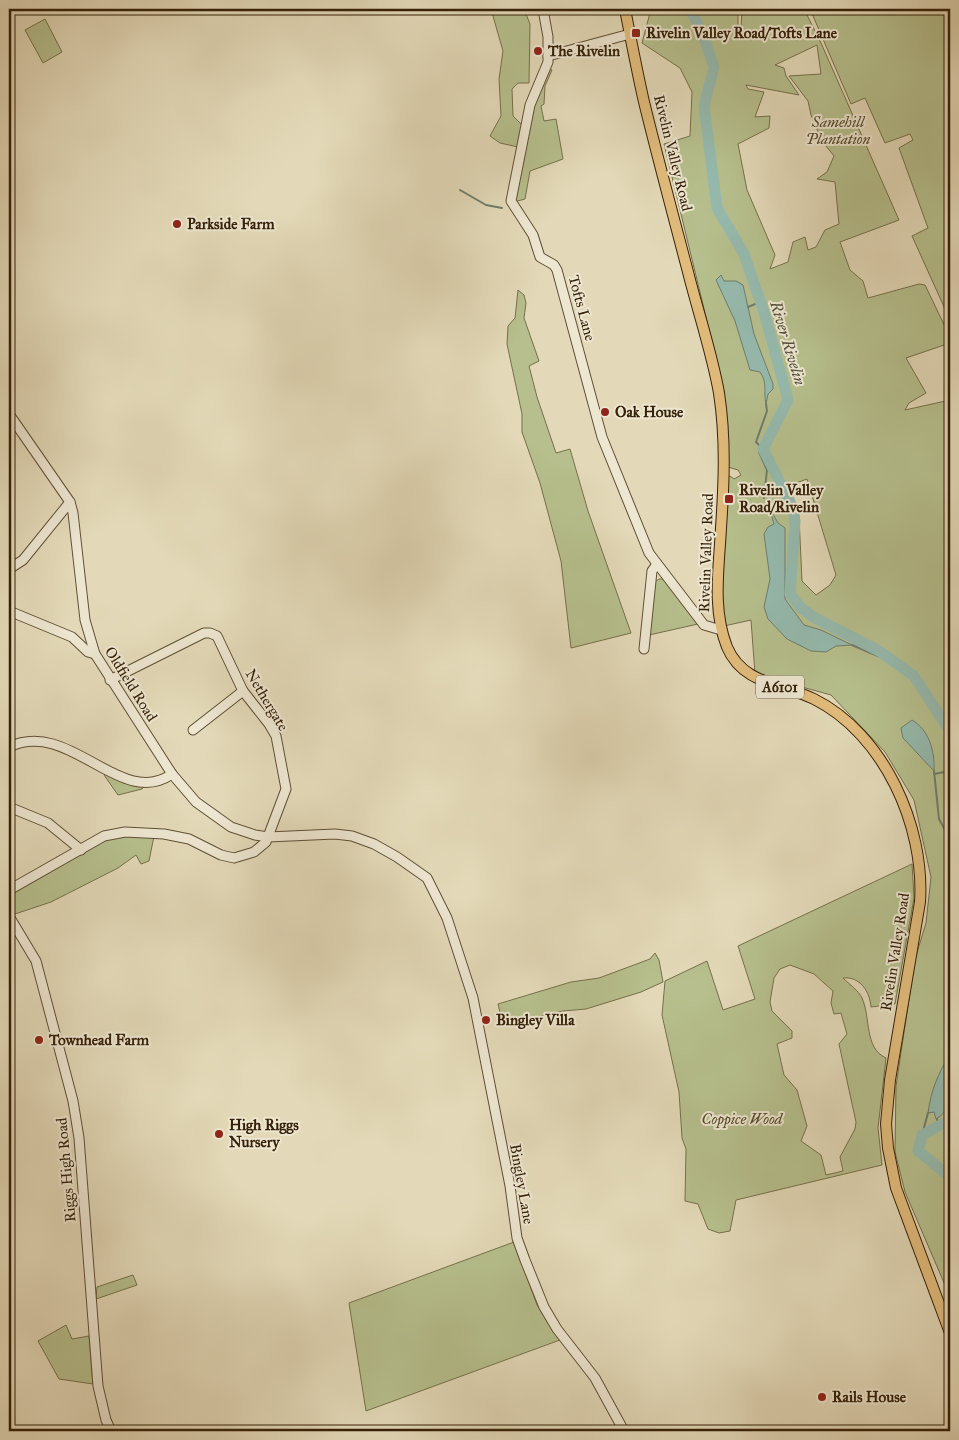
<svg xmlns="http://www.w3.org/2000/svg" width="959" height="1440" font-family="'IM FELL Great Primer',serif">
  <rect width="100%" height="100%" fill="#e3d9b8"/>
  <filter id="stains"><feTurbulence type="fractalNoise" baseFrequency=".004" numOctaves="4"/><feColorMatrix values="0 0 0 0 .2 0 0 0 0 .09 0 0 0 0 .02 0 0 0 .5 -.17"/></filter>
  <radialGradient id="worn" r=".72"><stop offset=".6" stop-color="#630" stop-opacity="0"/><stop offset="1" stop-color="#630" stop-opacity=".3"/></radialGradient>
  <g fill="#b6bf8d" stroke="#76704a" fill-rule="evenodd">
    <polygon points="491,9 524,9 530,24 529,83 518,83 512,89 513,116 522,125 518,147 500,143 490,136 501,116 499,79 503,51"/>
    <path d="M651,9H738V27L741,28L742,9H804L821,43L899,220L840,242L850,270L863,281L868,298L919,284L925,285L950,337V343L906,358L926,393L909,403L905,410L950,400V1303L945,1285L905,1192L895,1152L896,1086L915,959L926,923L931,877L914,800L885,752L831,695L755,674L751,620L724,626L721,607L727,479L730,476L734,479L741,475L738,470L728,467L724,391L664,144L690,136L692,92L680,68L642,43ZM817,45L821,74L789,76L808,101L811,115L822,141L834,156L827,172L817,179L835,182L839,224L825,230L816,247L808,250L805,237L793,242L788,262L770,269L775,255L747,190L738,144L769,128L770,116L755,117L764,92L748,89L746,85L799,95L786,76L784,68L775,65ZM807,479L836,575L830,585L816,595L802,581L799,516L785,487Z"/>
    <polygon points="810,9 950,9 950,320 912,236 928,228 899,148 913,140 910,134 885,143 865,98 851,104"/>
    <polygon points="45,19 62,52 43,63 25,30"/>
    <polygon points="549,69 552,70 545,86 544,104 541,106 544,121 556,119 563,159 530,171 525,199 514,202 530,115"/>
    <polygon points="518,290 524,295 526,303 524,318 539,361 529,366 537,397 556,453 570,449 588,511 631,633 571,648 561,561 540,483 522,432 522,414 507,344 508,326 515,318"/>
    <polygon points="659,579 665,579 698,624 649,635 655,582"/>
    <polygon points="106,773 145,786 142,789 118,795 104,775"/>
    <polygon points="129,835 154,836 149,861 141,864 136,855 118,868 51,902 9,916 9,896 108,839"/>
    <path d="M912,864L914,898L895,1004L871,1007C870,992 860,976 843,978C849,984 859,991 862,998C871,1018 864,1048 886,1058L878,1128L882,1165L736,1200L730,1231L719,1233L708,1229L698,1204L685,1201L686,1149L682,1138L679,1092L662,1015L665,981L707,961L723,1010L755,999L738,946ZM790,965L814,974L833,991L831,1003L834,1014L841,1013L847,1034L839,1044L856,1122L855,1129L840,1157L843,1171L826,1175L821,1155L801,1141L807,1126L797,1090L784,1075L777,1044L792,1038V1031L772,1011L770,1002L774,978L780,969Z"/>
    <polygon points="655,953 659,960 663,982 641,992 586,1009 563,1011 503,1025 498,1004 571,982 599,978 650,959"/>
    <polygon points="514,1242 537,1305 560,1340 366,1411 349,1303"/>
    <polygon points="133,1275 137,1285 96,1299 97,1287"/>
    <polygon points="66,1325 72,1339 89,1336 93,1384 59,1379 38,1341"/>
  </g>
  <g fill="#95baae" stroke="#6f7d6c">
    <path d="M721,275L724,281H736L743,285L754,334L773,384V389L768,394L766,404C763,392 768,383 760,372L750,370L735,321L716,280Z"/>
    <polygon points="769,507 778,523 785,528 785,599 804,625 821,630 852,645 836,646 826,652 811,651 787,639 768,619 764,607 770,579 764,534 768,527 774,524"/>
    <path d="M912,720C929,730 935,751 934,771L903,738L901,728Z"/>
    <path d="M950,1054C950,1074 957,1108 936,1119L934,1112L928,1113C931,1090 938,1074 950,1054Z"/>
  </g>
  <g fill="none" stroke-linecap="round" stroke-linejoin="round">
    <g stroke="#6f7d6c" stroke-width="2">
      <polyline points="460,190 486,205 502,208"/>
      <polyline points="748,307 760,302"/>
      <polyline points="764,498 767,470 759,452 763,449 756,442 767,411 766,404"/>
      <polyline points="852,645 880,657 884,655"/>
      <polyline points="934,771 939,819 950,839"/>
      <polyline points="934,774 950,771"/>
      <polyline points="937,1119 939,1126"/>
      <polyline points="922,1135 928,1113"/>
    </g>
    <g stroke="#95baae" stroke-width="11">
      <polyline points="690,9 702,32 714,67 704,106 717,208 744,254 764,312 788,400 763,449 793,508 795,521 790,594 801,608 815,618 879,651 914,676 950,731"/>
      <polyline points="950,1120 922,1135 918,1151 950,1177"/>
    </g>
    <g stroke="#604f34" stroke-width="11">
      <g id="minor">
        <polyline points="543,9 548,37 548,62 530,105 511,201 533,235 540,257 554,265 557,270 602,437 649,553 704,625 721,630"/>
        <polyline points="548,56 630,34"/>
        <polyline points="9,414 70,502 73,513 85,620 95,654 172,774 196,802 231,827 255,835 268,837 335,834 352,836 374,844 397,857 427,878 447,918 473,998 510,1186 517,1238 525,1260 544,1307 557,1329 595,1378 624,1431"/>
        <polyline points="9,569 23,560 70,502"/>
        <polyline points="9,611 72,637 88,652 95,654"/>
        <polyline points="644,649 652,571 657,564"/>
        <polyline points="193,730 243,691"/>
        <path d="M9,747C70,718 120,810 172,774"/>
        <polyline points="9,807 48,823 81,850"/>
        <polyline points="9,890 104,836 125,832 164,834 189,839 221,855 234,858 254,852 266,842 286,789 276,736 269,724 243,691 217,636 210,633 204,633 110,680"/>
        <polyline points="9,916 36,961 73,1101 79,1138 98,1386 106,1420 111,1431"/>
      </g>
    </g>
    <g stroke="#352108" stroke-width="12">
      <path id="major" d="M625,9C631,40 637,71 644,102C658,159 673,215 688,272C698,312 712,353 719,393C726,439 724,483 721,528C719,568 712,609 727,647C743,685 782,683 814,699C884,734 925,826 920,902L890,1080L886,1124L888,1148L896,1188L950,1333"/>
    </g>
    <use href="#minor" stroke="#ede6d1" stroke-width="9"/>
    <use href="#major" stroke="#e2bc7c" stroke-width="10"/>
  </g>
  <g fill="#8f2418" stroke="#ede6d1" stroke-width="2">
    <rect x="631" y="28" width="10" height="10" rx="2.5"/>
    <circle cx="538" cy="51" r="5"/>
    <circle cx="177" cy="224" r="5"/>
    <circle cx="605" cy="412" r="5"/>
    <rect x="724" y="494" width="10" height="10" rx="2.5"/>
    <circle cx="486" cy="1020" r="5"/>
    <circle cx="39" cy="1040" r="5"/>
    <circle cx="219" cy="1134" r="5"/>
    <circle cx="822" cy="1397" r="5"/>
  </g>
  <g text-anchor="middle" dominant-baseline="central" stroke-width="4" stroke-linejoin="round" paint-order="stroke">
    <rect fill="#ede6d1" stroke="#6c5c44" stroke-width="1" x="756" y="675.5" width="48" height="23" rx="4"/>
    <g font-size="14" font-weight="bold" fill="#352108">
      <text x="780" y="687">A6101</text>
    </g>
    <g font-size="15" font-weight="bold" fill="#352108" stroke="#ede6d1" text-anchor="start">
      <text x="646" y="33">Rivelin Valley Road/Tofts Lane</text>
      <text x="548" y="51">The Rivelin</text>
      <text x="187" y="224">Parkside Farm</text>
      <text x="615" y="412">Oak House</text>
      <text x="739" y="490">Rivelin Valley<tspan x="739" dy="17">Road/Rivelin</tspan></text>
      <text x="496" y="1020">Bingley Villa</text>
      <text x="49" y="1040">Townhead Farm</text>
      <text x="229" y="1125">High Riggs<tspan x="229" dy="17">Nursery</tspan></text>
      <text x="832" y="1397">Rails House</text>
    </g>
    <g font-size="15" font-style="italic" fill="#554829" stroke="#ede6d1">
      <text x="838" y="122">Samehill<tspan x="838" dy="17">Plantation</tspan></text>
      <text x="742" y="1119">Coppice Wood</text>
    </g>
    <g font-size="15" fill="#352108" stroke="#ede6d1">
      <text transform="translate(673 153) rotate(76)">Rivelin Valley Road</text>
      <text transform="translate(582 308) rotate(75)">Tofts Lane</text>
      <text transform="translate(706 553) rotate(-88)">Rivelin Valley Road</text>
      <text transform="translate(131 684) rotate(58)">Oldfield Road</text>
      <text transform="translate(267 700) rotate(59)">Nethergate</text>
      <text transform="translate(895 952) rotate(-81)">Rivelin Valley Road</text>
      <text transform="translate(66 1170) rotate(-95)">Riggs High Road</text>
      <text transform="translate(522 1184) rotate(80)">Bingley Lane</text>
    </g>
    <g font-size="16" font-style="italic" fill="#524f3a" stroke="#ede6d1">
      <text transform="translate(788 343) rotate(73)">River Rivelin</text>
    </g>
  </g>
  <rect width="959" height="1440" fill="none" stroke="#e3d9b8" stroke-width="30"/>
  <rect x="10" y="10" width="939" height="1420" fill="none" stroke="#352108" stroke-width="2.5"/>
  <rect x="15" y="15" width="929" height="1410" fill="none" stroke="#352108"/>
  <rect width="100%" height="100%" filter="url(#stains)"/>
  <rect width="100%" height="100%" fill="url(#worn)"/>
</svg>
